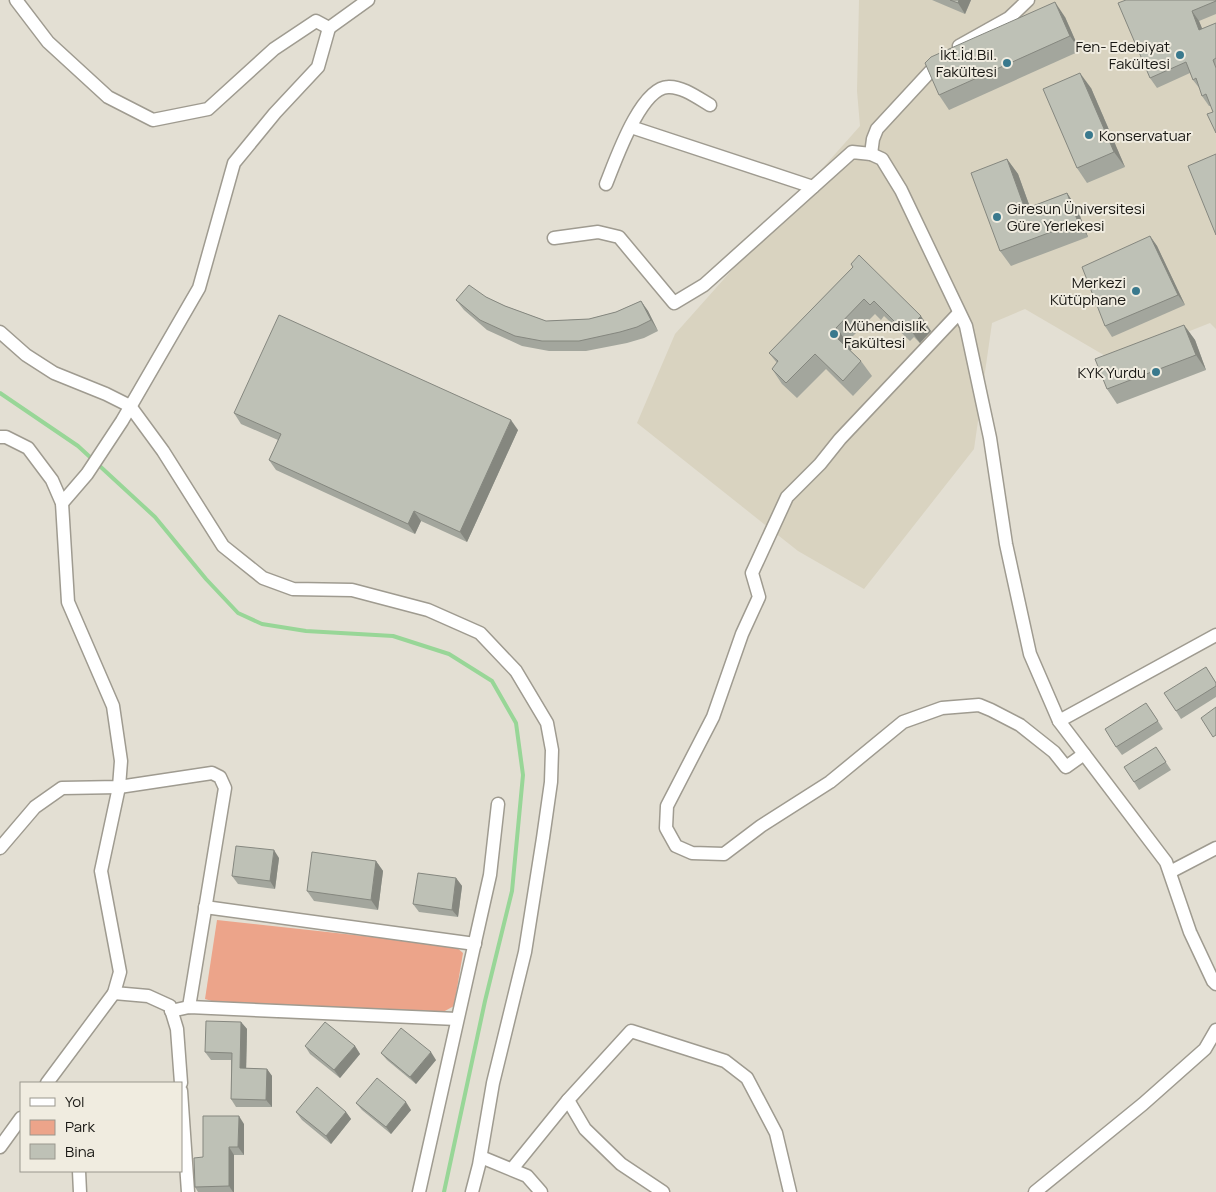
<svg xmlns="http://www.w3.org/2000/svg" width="1216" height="1192" font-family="Manrope,sans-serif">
  <rect width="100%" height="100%" fill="#e3dfd3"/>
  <polygon fill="#d9d3c0" points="859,0 1216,0 1216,329 1210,323 1114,361 1025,309 992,323 974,449 864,589 798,551 637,423 675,334 860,126 857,91"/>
  <polygon fill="#eca48a" points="217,920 455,946 463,953 454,1006 443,1012 218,1003 205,999"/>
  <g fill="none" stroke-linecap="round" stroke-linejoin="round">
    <polyline stroke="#98d697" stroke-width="4" points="0,393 78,446 155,517 206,579 238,613 262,624 306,631 393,636 449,654 492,681 516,723 523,775 512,891 485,1001 444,1192"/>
    <g stroke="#9f9b90" stroke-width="15">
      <g id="minor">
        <polyline points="16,0 48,42 108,97 153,120 208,109 274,49 316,21 329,28 318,67 275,113 234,163 199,288 122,421 87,474 62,503"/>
        <polyline points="329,28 368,0"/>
        <polyline points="959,46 1009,18 1028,0"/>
        <polyline points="631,127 813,187"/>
        <polyline points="871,154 873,139 877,129 939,62"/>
        <path d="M606,184C615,162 640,88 668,87C682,86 698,98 710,105"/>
        <polyline points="554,238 598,232 619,237 674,303 704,285 852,152 871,154 882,159 901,190 966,326 990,438 1006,544 1030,654 1059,721 1166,862 1190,932 1213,981 1216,984"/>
        <polyline points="959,313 840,439 820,464 787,497 752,573 759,597 742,634 713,717 667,806 666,828 676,846 692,853 724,854 761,826 830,782 903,722 942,708 979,705 991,710 1020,725 1054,752 1066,767 1084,754"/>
        <polyline points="0,332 26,355 54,373 106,394 130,406 163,451 223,546 263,578 293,589 352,590 428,610 480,633 516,671 547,723 552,750 551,782 543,838 525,952 493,1083 479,1165 472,1192"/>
        <polyline points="0,437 6,437 28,448 52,480 62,503 68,602 113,706 121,761 119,787 101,871 120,972 114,993 47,1083"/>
        <polyline points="1059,721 1216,635"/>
        <polyline points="0,848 35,807 62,788 119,787 212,773 220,777 225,788 189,1007"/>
        <polyline points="1170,872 1216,848"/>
        <polyline points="205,907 475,944"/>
        <polyline points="114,993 148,996 170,1006 177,1029 181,1083"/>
        <polyline points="171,1011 189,1007 457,1019"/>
        <polyline points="181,1091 188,1192"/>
        <polyline points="0,1147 21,1118"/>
        <polyline points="481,1157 527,1176 541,1192"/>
        <polyline points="512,1169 568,1100"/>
        <polyline points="79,1171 80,1192"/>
        <polyline points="419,1192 490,875 498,804"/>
        <polyline points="663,1192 621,1164 585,1129 568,1100 631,1031 725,1061 747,1078 776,1133 790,1192"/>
        <polyline points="1035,1192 1143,1104 1205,1049 1216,1030"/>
      </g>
    </g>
    <use href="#minor" stroke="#fff" stroke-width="12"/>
  </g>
  <g fill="#a3a69d">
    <polygon points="932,0 971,0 965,14"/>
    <polygon points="1126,0 1216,0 1216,14 1199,21 1202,29 1216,23 1216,133 1213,112 1211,106 1209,106 1202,96 1200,89 1193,80 1190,73 1157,88 1150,78"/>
    <polygon points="1065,17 1080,51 949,110 939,95"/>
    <polygon points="1091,88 1125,167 1087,183 1077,168"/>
    <polygon points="1007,159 1018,174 1030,207 1067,193 1077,208 1088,237 1011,266 1000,251"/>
    <polygon points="1150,236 1157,246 1185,305 1112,337 1105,326"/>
    <polygon points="851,264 931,331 920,343 914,337 910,341 884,316 881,320 875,314 847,342 852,349 850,350 861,361 872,376 853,396 826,369 797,398 782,384 772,369 777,363 769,353 853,267"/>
    <polygon points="486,297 505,306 546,321 589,319 616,312 641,301 648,311 658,331 644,338 627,343 586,351 549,351 522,346 487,330 464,310 456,300"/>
    <polygon points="1184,325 1195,340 1206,370 1117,404 1107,389"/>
    <polygon points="234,413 518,430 467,542 421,521 415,534 276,470 269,460 278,440 241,424"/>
    <polygon points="1206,667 1216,683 1216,697 1181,719 1176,711"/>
    <polygon points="1151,710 1163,729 1122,755 1116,747"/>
    <polygon points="1156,747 1171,770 1139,790 1134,782"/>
    <polygon points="279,858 275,889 238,884 232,876"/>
    <polygon points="376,861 383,871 378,910 314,901 307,891"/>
    <polygon points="456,878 462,886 458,917 419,912 413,904"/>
    <polygon points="241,1022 247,1029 246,1068 267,1069 272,1076 272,1107 236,1107 231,1099 231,1060 211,1060 205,1052"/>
    <polygon points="305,1046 355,1046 360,1054 340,1078 310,1054"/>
    <polygon points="381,1053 436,1060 416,1084 387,1060"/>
    <polygon points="356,1103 411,1110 391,1134 362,1110"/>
    <polygon points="296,1112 346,1112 351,1119 331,1144 302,1120"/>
    <polygon points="244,1124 244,1155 234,1155 234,1192 198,1192 195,1187 203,1157"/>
  </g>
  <g fill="#85877f">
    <polygon points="959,0 971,0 965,14 958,3"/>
    <polygon points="1055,2 1065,17 1080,51 1070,36"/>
    <polygon points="1192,11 1199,21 1207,40 1199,30"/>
    <polygon points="1080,73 1091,88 1125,167 1114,152"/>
    <polygon points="1007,159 1018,174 1036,224 1025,209"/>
    <polygon points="1067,193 1077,208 1088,237 1078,222"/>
    <polygon points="1150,236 1157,246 1185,305 1178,295"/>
    <polygon points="641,301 648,311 658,331 651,320"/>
    <polygon points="921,316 931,331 920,343 909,328"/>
    <polygon points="1184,325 1195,340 1206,370 1196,355"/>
    <polygon points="841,334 852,349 848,353 837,338"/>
    <polygon points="511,420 518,430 467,542 460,532"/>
    <polygon points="414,511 421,521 415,534 408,524"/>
    <polygon points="274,850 279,858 275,889 270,881"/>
    <polygon points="376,861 383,871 378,910 371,900"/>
    <polygon points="456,878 462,886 458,917 452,910"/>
    <polygon points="241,1022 247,1029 246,1076 240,1068"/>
    <polygon points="355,1046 360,1054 340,1078 334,1070"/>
    <polygon points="431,1052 436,1060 416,1084 410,1077"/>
    <polygon points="267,1069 272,1076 272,1107 266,1100"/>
    <polygon points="406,1102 411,1110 391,1134 386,1127"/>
    <polygon points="346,1112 351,1119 331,1144 326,1136"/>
    <polygon points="239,1116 244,1124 244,1155 238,1147"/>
    <polygon points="229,1147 234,1155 234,1192 233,1192 229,1186"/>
  </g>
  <g fill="#bec1b6" stroke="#85877f">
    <polygon points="950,0 959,0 958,3"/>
    <polygon points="1126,0 1216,0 1216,1 1192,11 1199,30 1216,23 1216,58 1213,60 1216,68 1216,133 1207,114 1213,112 1206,94 1202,96 1196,78 1193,80 1186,62 1150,78 1118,3"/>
    <polygon points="1055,2 1070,36 939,95 925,63 931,57"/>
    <polygon points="1080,73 1114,152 1077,168 1043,89"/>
    <polygon points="1216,154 1216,235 1188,166"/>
    <polygon points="1007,159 1025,209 1067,193 1078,222 1000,251 971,173"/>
    <polygon points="1150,236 1178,295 1105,326 1082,267"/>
    <polygon points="859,255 921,316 909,328 903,322 899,326 874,301 870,305 864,299 836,328 841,334 837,338 861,361 843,381 815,354 786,383 772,369 778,361 769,353 853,267 851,264"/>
    <polygon points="469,285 486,297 505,306 546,321 589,319 616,312 641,301 651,320 637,327 620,332 579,341 542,341 515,336 480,320 456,300"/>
    <polygon points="279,315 511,420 460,532 414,511 408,524 269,460 281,434 234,413"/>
    <polygon points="1184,325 1196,355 1107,389 1095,359"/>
    <polygon points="1206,667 1216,683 1216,686 1176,711 1164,693"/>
    <polygon points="1146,703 1158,721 1116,747 1105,729"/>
    <polygon points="1216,707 1216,735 1213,737 1201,718"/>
    <polygon points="1156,747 1166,762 1134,782 1124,767"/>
    <polygon points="236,846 274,850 270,881 232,876"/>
    <polygon points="312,852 376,861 371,900 307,891"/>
    <polygon points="418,873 456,878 452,910 413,904"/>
    <polygon points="206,1021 241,1022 240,1068 267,1069 266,1100 231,1099 232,1053 205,1052"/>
    <polygon points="325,1022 355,1046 334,1070 305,1046"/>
    <polygon points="401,1028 431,1052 410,1077 381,1053"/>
    <polygon points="377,1078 406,1102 386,1127 356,1103"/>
    <polygon points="317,1087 346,1112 326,1136 296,1112"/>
    <polygon points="203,1116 239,1116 238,1147 229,1147 229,1186 195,1187 194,1158 203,1157"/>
  </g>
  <g fill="#3a798d" stroke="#f0ece0" stroke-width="2">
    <circle cx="1180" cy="55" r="5"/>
    <circle cx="1007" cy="63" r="5"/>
    <circle cx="1089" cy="135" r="5"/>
    <circle cx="997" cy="217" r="5"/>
    <circle cx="1136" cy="291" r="5"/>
    <circle cx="834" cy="334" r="5"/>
    <circle cx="1156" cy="372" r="5"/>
  </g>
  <g text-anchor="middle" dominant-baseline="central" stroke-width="4" stroke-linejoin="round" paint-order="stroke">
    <g font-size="15" fill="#191814" stroke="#f0ece0" text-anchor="end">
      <text x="1170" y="46">Fen- Edebiyat<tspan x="1170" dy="17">Fakültesi</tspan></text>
      <text x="997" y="54">İkt.İd.Bil.<tspan x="997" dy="17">Fakültesi</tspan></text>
      <text x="1099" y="135" text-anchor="start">Konservatuar</text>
      <text x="1007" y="208" text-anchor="start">Giresun Üniversitesi<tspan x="1007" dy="17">Güre Yerlekesi</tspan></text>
      <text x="1126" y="282">Merkezi<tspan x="1126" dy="17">Kütüphane</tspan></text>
      <text x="844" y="325" text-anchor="start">Mühendislik<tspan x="844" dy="17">Fakültesi</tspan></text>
      <text x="1146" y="372">KYK Yurdu</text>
    </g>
  </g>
  <rect x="20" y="1082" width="162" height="90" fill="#f0ece0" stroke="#9a978e"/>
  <rect x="30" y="1098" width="25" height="8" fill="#ffffff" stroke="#9a978e"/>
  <text x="65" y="1107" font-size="15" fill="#191814">Yol</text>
  <rect x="30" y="1120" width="25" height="15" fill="#eca48a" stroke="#9a978e"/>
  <text x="65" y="1132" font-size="15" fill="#191814">Park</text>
  <rect x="30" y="1144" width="25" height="15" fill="#bec1b6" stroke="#9a978e"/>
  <text x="65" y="1157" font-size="15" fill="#191814">Bina</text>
</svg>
